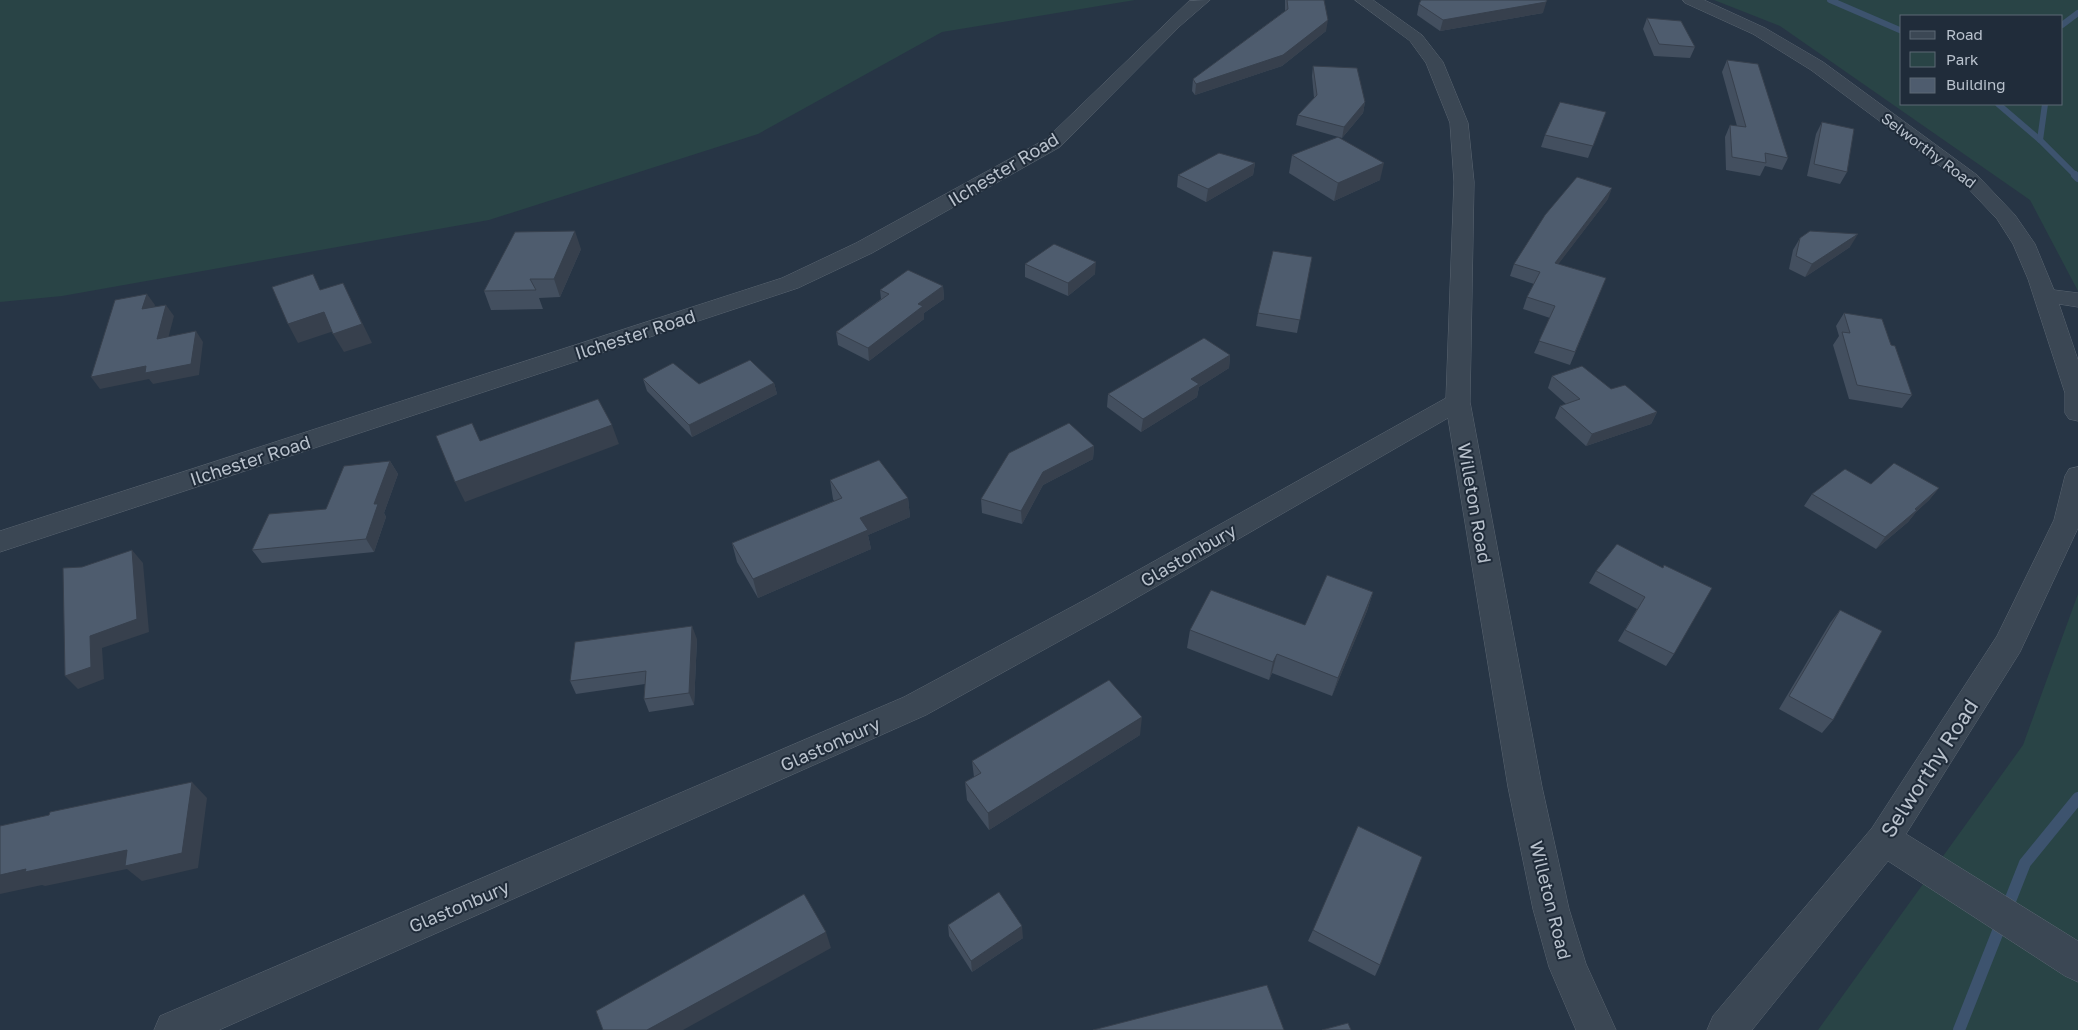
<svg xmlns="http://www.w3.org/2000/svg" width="2078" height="1030" font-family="'Golos Text',sans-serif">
  <rect width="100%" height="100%" fill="#273545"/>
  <g fill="#294446" fill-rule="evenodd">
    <polygon points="0,0 1135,0 942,32 758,134 489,220 62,296 0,302"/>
    <path d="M1714,0H2078V291L2030,200L1780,26ZM1902,16H2062V104H1902Z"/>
    <polygon points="2078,594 2078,1030 1818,1030 2023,745"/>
  </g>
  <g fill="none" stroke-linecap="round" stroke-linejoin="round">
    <g stroke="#3d536e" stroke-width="6">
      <polyline points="1830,0 1902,31"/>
      <polyline points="2062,25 2078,13"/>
      <polyline points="1998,104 2040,140 2077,177"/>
      <polyline points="2040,140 2045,104"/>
    </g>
    <polyline stroke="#3d536e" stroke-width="8" points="2075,175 2078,178"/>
    <polyline stroke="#3d536e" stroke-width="12" points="1959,1030 2025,863 2078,798"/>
    <g stroke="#5a6571" stroke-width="1">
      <g id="minor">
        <polygon points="1210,0 1180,26 1060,147 872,253 798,288 0,552 0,531 782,278 856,243 1046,139 1189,1"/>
        <polygon points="1355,0 1373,0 1422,35 1443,62 1468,123 1474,182 1470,402 1542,787 1569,909 1586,964 1616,1030 1576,1030 1549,967 1533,909 1508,787 1448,418 1112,612 926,715 219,1030 154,1030 160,1016 904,697 1092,596 1446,398 1454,182 1450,123 1426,63 1410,41"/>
        <polygon points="1683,0 1704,0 1765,28 1823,62 1977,175 2015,215 2035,244 2054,290 2078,293 2078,307 2059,304 2078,360 2078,421 2069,419 2065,413 2065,393 2028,279 2013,244 1997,219 1963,183 1811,70 1753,34 1685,3"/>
        <polygon points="2078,467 2078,528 2020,652 1906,834 2078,941 2078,982 2065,976 1888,861 1752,1030 1707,1030 1713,1016 1872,828 1997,636 2054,520 2065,476 2069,469"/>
      </g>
    </g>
    <use href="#minor" fill="#3b4754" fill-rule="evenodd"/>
  </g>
  <g fill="#434f5f">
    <polygon points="1285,0 1324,0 1326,31 1282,66 1195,95 1192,91 1193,79 1285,11"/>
    <polygon points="1419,4 1543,13 1440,31 1417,15"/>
    <polygon points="1647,18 1695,47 1690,58 1654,56 1643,29"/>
    <polygon points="1727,60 1788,158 1782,170 1765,166 1760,176 1726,170 1725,137 1730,125 1737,126 1722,72"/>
    <polygon points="1313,66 1365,102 1363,113 1342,138 1296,125 1298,115 1314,98 1312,76"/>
    <polygon points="1606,112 1588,158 1541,147 1545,135"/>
    <polygon points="1822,122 1847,172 1840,184 1807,176 1816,134"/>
    <polygon points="1292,155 1380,180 1334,201 1289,173"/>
    <polygon points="1255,163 1253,175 1206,202 1177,187 1178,175"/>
    <polygon points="1608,199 1558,264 1606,278 1570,365 1534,353 1550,318 1523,309 1527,297 1534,284 1510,276 1514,264"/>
    <polygon points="1800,238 1850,247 1805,277 1789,269 1793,250"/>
    <polygon points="581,249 560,297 539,298 543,309 491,310 484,291"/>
    <polygon points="1312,257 1297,333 1256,326 1258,313"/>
    <polygon points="1025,264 1095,274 1068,296 1025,277"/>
    <polygon points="943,286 944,299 924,313 924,319 869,361 838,345 836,332 881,299 880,290"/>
    <polygon points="1844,313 1891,345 1912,395 1902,408 1849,399 1833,345 1839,336 1836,326"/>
    <polygon points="1230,355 1229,368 1199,387 1197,397 1141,432 1107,407 1108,394"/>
    <polygon points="1552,376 1611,389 1657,412 1651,424 1586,446 1555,418 1560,406 1566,404 1548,388"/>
    <polygon points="643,379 699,384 774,383 777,394 692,437 647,391"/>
    <polygon points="1094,446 1093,459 1043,485 1022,524 982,513 981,499"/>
    <polygon points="390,461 398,474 384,513 386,517 374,552 262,563 252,550 326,509"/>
    <polygon points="830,480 908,498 910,517 868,535 871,549 758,598 737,562 732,543 834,501 833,499"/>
    <polygon points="1871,484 1939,488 1929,500 1916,512 1908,522 1876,549 1804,506 1812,494"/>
    <polygon points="1617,544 1674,654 1666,666 1618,641 1637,609 1589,583 1596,571"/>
    <polygon points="1373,592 1367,611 1332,696 1272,673 1269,680 1187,648 1190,630 1305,625"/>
    <polygon points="1840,610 1833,720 1822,733 1779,709 1830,623"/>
    <polygon points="697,639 694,705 649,712 644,699 645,684 576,694 570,681"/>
    <polygon points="1140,735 989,830 967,800 965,782 974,777 972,761"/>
    <polygon points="948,925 1023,938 972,972 949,936"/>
    <polygon points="1313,930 1380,965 1375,976 1308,941"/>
  </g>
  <g fill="#37404d">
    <polygon points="1547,0 1543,13 1440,31 1443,20"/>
    <polygon points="1328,20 1326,31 1282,66 1195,95 1196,84"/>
    <polygon points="1365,102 1363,113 1342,138 1344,127"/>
    <polygon points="1255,163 1253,175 1206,202 1208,189"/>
    <polygon points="1384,163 1380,180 1334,201 1338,183"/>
    <polygon points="1612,188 1608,199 1550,275 1555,263"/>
    <polygon points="575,231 581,249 560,297 554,279"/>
    <polygon points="1858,234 1850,247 1805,277 1812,264"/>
    <polygon points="1096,262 1095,274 1068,296 1068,283"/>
    <polygon points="343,283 372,343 344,352 333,334"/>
    <polygon points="943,286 944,299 924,313 924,319 869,361 868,348 918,304"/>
    <polygon points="147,294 155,305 150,321 142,309"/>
    <polygon points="166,305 174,316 165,350 157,339"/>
    <polygon points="324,312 334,331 298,343 288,324"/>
    <polygon points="196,331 203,342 199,375 153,384 149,379 100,389 91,377"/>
    <polygon points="1230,355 1229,368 1199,387 1197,397 1141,432 1143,419 1191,379"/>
    <polygon points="774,383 777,394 692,437 689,425"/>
    <polygon points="1657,412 1651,424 1586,446 1592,434"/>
    <polygon points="612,425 619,444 465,502 455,482"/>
    <polygon points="1094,446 1093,459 1043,485 1022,524 1021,511 1043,472"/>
    <polygon points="390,461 398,474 384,513 386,517 374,552 366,539 374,504"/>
    <polygon points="1939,488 1929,500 1916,512 1908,522 1876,549 1885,537"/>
    <polygon points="908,498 910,517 868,535 871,549 758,598 753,579 860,518"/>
    <polygon points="132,550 143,563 149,632 102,648 104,679 78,689 65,676 90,636"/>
    <polygon points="1373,592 1367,611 1332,696 1338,678"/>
    <polygon points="692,626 697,639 694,705 689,693"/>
    <polygon points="1277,654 1272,673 1269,680 1273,662"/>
    <polygon points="1142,717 1140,735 989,830 988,813"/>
    <polygon points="192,782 207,798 198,868 142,881 127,869 45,886 42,885 0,894 0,875 26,869 127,850"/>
    <polygon points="1022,926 1023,938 972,972 971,961"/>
    <polygon points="826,932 831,948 683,1030 647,1030"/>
  </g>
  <g fill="#4e5c6e" stroke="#37404d">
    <polygon points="1287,0 1324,0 1328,20 1283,55 1196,84 1193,79 1288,9"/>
    <polygon points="1421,0 1547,0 1546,2 1443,20 1419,4"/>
    <polygon points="1647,18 1681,21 1695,47 1659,44"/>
    <polygon points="1727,60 1758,64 1788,158 1765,153 1766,163 1732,157 1730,125 1746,127"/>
    <polygon points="1313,66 1357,68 1365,102 1344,127 1298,115 1317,95"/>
    <polygon points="1560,102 1606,112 1593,146 1545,135"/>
    <polygon points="1822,122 1854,129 1847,172 1814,164"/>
    <polygon points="1338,137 1384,163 1338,183 1292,155"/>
    <polygon points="1219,153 1255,163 1208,189 1178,175"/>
    <polygon points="1577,177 1612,188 1555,263 1606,278 1575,352 1539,341 1555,306 1527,297 1540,272 1514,264 1545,215"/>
    <polygon points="575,231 554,279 530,279 536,290 484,291 515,232"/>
    <polygon points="1810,231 1858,234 1812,264 1796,256 1800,238"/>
    <polygon points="1054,244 1096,262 1068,283 1025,264"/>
    <polygon points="1273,251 1312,257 1300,320 1258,313"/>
    <polygon points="908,270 943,286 918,304 923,306 868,348 836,332 889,294 880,290"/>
    <polygon points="313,274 320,290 343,283 362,324 333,334 324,312 288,324 272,287"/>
    <polygon points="147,294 142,309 166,305 157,339 196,331 191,364 145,373 146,366 91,377 115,300"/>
    <polygon points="1844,313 1882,319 1891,345 1895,346 1912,395 1857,385 1842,332 1850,333"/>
    <polygon points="1204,338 1230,355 1191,379 1199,384 1143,419 1108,394"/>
    <polygon points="750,360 774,383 689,425 643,379 673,363 699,384"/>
    <polygon points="1582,366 1611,389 1625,385 1657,412 1592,434 1560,406 1580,399 1552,376"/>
    <polygon points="598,399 612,425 455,482 436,436 472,423 480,441"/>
    <polygon points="1069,423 1094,446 1043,472 1021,511 981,499 1009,453"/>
    <polygon points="879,460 908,498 860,518 868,530 753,579 732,543 842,498 830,480"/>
    <polygon points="390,461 374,504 378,504 366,539 252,550 269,514 326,509 344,466"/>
    <polygon points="1894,463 1939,488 1915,509 1917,510 1885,537 1812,494 1845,469 1871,484"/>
    <polygon points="1617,544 1663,568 1664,565 1712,588 1674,654 1625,630 1645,597 1596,571"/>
    <polygon points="132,550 137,619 90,636 91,667 65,676 63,568 82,567"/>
    <polygon points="1327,575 1373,592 1338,678 1277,654 1273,662 1190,630 1211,590 1305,625"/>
    <polygon points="1840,610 1882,631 1833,720 1789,696"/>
    <polygon points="692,626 689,693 644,699 646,671 570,681 575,642"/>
    <polygon points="1109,680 1142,717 988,813 965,782 981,773 972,761"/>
    <polygon points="192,782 182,853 125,866 127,850 25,872 26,869 0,875 0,826 49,815 50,812"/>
    <polygon points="1358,826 1422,857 1380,965 1313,930"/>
    <polygon points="999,892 1022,926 971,961 948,925"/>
    <polygon points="804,894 826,932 647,1030 603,1030 596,1011"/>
    <polygon points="1267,985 1284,1030 1093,1030"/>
    <polygon points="1348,1023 1351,1030 1322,1030"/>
  </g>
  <g text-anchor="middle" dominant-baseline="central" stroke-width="4" stroke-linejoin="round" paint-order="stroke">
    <g font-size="15" fill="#b9c2cd" stroke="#202c3a">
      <text transform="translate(1929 150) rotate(37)">Selworthy Road</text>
    </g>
    <g font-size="18" fill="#b9c2cd" stroke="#202c3a">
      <text transform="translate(1003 169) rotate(-31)">Ilchester Road</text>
      <text transform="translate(635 334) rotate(-18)">Ilchester Road</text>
      <text transform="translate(250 460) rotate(-18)">Ilchester Road</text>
      <text transform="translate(1475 503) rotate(80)">Willeton Road</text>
      <text transform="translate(1188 555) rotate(-30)">Glastonbury</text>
      <text transform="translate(830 744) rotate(-24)">Glastonbury</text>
      <text transform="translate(1551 900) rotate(76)">Willeton Road</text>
      <text transform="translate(459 906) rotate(-23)">Glastonbury</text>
    </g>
    <g font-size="21" fill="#b9c2cd" stroke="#202c3a">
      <text transform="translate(1929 768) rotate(-57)">Selworthy Road</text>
    </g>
  </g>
  <rect x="1900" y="15" width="162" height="90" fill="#202c3a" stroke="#5d6875"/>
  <rect x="1910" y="31" width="25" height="8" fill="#3b4754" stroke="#5d6875"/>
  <text x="1946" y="40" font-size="15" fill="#b9c2cd">Road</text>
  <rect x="1910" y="52" width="25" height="15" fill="#294446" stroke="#5d6875"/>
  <text x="1946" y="65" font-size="15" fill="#b9c2cd">Park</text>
  <rect x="1910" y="78" width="25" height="15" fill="#4e5c6e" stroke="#5d6875"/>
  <text x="1946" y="90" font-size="15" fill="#b9c2cd">Building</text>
</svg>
